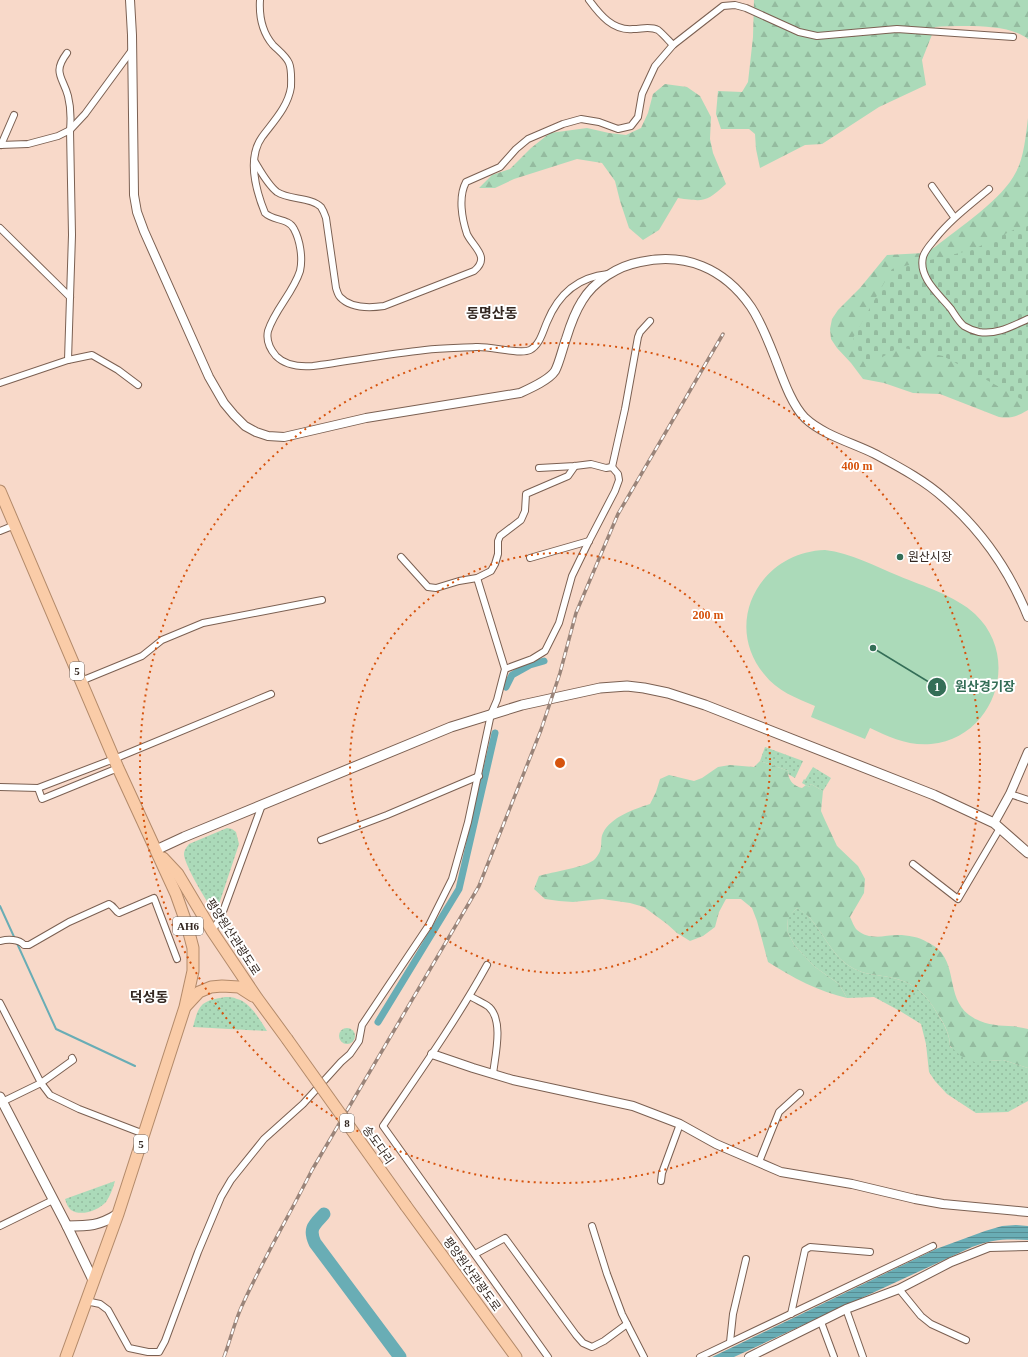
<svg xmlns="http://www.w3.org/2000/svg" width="1028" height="1357" font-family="'Times New Roman','Noto Sans KR',serif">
  <defs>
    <pattern id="grass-dots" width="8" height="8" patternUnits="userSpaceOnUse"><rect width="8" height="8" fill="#abdab9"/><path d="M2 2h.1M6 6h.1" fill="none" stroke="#94bb9f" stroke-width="1.8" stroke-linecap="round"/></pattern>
    <pattern id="forest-firs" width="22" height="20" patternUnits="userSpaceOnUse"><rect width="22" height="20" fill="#abdab9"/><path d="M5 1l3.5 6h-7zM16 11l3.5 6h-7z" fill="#94bb9f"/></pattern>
    <pattern id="cemetery-stones" width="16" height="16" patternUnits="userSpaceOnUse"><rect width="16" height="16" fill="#abdab9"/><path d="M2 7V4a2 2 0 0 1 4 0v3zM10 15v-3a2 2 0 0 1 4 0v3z" fill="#94bb9f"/></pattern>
    <pattern id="water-rules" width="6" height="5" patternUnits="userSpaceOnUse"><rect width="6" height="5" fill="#69adb5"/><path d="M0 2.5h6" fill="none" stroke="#578d93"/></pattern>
  </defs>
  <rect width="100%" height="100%" fill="#f8d9c9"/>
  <g fill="url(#grass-dots)">
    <polygon points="765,747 803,761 795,778 788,774 789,771 760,761"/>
    <polygon points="813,767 831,778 823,791 811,784 809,787 802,783 804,779 805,780"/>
    <path d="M227,828L232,829L236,832L239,844L219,904L217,907L210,906C203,895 186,867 184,855C184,850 186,848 189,844Z"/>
    <path d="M797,908C801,911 806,913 809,917C822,931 830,951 845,963C864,977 876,973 897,979C916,984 927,996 937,1013C944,1024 950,1034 950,1047L988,1061L1003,1060L1028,1068V1101L1008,1112L976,1113L947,1094L935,1081L929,1072L926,1044L921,1024L900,1011L874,997L847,998L839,984L815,967L795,946L788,933L787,918Z"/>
    <path d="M225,997C229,997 233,997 237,999C250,1002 260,1020 267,1031L193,1027C199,1004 201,1001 225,997Z"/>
    <circle cx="347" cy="1036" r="8"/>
    <path d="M115,1181C113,1188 110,1196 106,1202C99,1210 81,1217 71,1210C68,1208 66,1202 65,1199Z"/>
  </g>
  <g fill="url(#forest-firs)">
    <path d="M754,0H1028V39C1008,23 960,26 935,27L922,60L926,85L879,107L822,144L805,145L760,168L756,149L755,134L749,129H721L716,114L718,91L742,92L748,82L753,37Z"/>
    <path d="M665,84L687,87L700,96L711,117L710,139L713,153L726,184C706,202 705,202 678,198L659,230L643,240L629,228L620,201L615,181L602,163L577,159L514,179L495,188H479L492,175L510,169L531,148L550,133L587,128L609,133L626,135L641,128L648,113L653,94Z"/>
    <path d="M1028,118V410C1018,416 1011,419 999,417L940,394L913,393L884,383L863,379L851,363L837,348L831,339L830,329L832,319L838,310L860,288L887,255L924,253L935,247C959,228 1003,199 1016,172C1024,158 1026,134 1028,118Z"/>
    <path d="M760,761L789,771L788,774C790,782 794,786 802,788L806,785L809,787L811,784L823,791L821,811L824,818L837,846L858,866L865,879L864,893L850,917C852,921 854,927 857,930C870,941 884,935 898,935C908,935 919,937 927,942C931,944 935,946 938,949C960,970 943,1006 980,1021C996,1028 1012,1024 1028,1029V1068L1003,1060L974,1062L961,1056L950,1046C950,1034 944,1023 937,1013C927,996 916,984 897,979C876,973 864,977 845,963C830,951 822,931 809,917C806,914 801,911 797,908L787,919L788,933L795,946L815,967L839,984L847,998C820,992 791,977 768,962L757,921L752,908L741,899H726L719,912L715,927L703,936L690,941L677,933L667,924L644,907L630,903L602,899L573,902L559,901L545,899L534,889L539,876C551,872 588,867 595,859C605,848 599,841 603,833C611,817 634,809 650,804L656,792L660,779L669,775L694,781L702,778L718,767L730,765L754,767Z"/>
  </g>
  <polygon fill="url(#cemetery-stones)" points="1028,223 1028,397 1023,400 943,356 899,347 866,367 853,338 892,269 972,250"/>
  <path fill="#abdab9" d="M825,550C851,553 875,566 899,576C923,586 956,596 975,614C1022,658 994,738 931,744C908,746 889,737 870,728L865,739L811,717L815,706C796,698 777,691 764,674C722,623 760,552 825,550Z"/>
  <path fill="url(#water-rules)" d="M1016,1225L1028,1226V1240C1005,1239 994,1239 972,1247L734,1357H712L936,1249L985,1231L1002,1226Z"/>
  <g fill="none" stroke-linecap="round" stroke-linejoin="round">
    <polyline stroke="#69adb5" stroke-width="2" points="0,906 56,1029 135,1066"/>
    <g stroke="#69adb5" stroke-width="7">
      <polyline points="506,687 512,675 530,665 544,661"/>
      <polyline points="378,1022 459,889 495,733"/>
    </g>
    <path stroke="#69adb5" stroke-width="13" d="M324,1214C315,1224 308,1228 315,1243L400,1357"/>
    <g stroke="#7b6052" stroke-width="8">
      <g id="minor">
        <path d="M260,0C259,16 262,32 273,45C279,51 286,56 289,63C292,70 291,81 291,87C288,107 273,122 262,137C247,158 256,191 265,213C273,221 289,218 294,229C300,240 303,258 300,271C293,293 275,309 268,331C266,340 270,349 276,356C286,366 301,367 313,366C350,361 388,354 425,350C442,348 459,348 476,347C491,346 520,355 530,350C540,345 543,331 547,322C558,295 578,277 608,274"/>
        <path d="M589,0C600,15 613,31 633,29C642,29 650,26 658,30C663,34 669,41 673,45"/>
        <polyline points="0,145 28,144 58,136 70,130 85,114 132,50"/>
        <polyline points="1,145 14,115"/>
        <path d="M255,162C261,172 268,185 277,192C289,200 311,197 321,207C323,210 325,215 326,218L336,288C337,291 338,295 340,297C351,309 370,308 384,306L474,271C491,257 473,247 467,234C462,219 458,197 466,182L500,167L516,149L528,139L563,124L581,119L599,122L618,129L631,126L638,117L642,94L655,66L673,45L723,6L735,5L746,8L799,32L817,36L897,29L1013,37"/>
        <polyline points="932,186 954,217"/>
        <path d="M989,189C970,205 950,220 935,239C931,244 925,250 923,257C918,278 940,295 951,309C955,315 959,322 964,326C969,329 974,331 979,332C997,335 1012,326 1028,319"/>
        <polyline points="0,228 70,297"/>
        <polyline points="68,360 92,355 118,370 138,385"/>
        <path d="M0,383L68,360L72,235L70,130C71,119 71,108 68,96C63,77 52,73 67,53"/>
        <polyline points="612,467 625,409 638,337 640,332 650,321"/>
        <polyline points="0,531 15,525"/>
        <polyline points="401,557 428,587 436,588 459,581 477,578 491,571 495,564 498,554 498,541 500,536 521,520 525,511 526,494 568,476 575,466"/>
        <polyline points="530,558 589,541"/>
        <polyline points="505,669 532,659 545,651 559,623 572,576 589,541 615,491 619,480 618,474 612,467 606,468 591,464 575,466 539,468"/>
        <polyline points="81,681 142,656 162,640 203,623 322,600"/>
        <polyline points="0,787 38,788 114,759 271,694"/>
        <polyline points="38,788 42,799 118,768"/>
        <polyline points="1010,794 1028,800"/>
        <polyline points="321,840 387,815 479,776"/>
        <polyline points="913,864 958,899 1000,828"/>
        <polyline points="212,931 221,917 262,805"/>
        <path d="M0,941C8,939 19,939 24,945H29L69,922L109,904C114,906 115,911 119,913L154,898L177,959"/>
        <path d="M487,965C456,1021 419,1073 383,1126L548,1357"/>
        <path d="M470,996C476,1000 484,1003 489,1007C504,1021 495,1056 493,1074"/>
        <polyline points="0,1003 41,1083 50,1095 79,1109 144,1134"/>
        <polyline points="2,1102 41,1083 73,1060 72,1058"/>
        <polyline points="759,1162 779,1112 800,1093"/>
        <polyline points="661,1181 662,1173 680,1124"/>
        <polyline points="0,1226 53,1200"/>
        <polyline points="592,1226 607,1274 622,1314 644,1357"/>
        <polyline points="475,1254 505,1238 576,1335 583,1343 592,1347 604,1341 627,1324"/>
        <polyline points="899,1289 921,1316 931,1324 966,1340"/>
        <polyline points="86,1301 100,1304 108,1310 129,1348 148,1352 159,1352 165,1341 198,1252 221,1197 231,1180 264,1139 303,1104 341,1062 350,1054 359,1041 362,1025 429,925 452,879 468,822 491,714 497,700 505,669 477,578"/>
        <polyline points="846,1309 863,1357"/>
        <polyline points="791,1314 805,1250 810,1247 870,1252"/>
        <polyline points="821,1322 834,1357"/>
        <polyline points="730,1342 733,1314 746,1259"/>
        <polyline points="700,1357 933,1246"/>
      </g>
    </g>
    <g stroke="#7b6052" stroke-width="10">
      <g id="tertiary">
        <path d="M130,0L132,35L134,195L137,212L144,231L209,377L224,403L234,415L245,426L256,432L268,436L284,437L366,418L520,393C531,388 549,380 555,371C559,364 563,347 566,339C570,326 575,312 582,301C594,281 618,266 640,262C685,252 724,268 751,307C761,322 768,340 775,358C782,376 791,404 805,418C823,435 853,443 875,454C899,467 924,480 944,498C981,530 1010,572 1028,617"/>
        <polyline points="994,823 1010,794 1028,752"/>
        <polyline points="432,1054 473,1068 513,1080 633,1106 680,1124 716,1144 781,1172 852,1184 915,1199 943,1204 1028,1212"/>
        <polyline points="749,1357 846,1309 899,1289 951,1262 989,1247 1028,1246"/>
      </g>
    </g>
    <g stroke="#7b6052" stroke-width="11">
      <g id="secondary">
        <polyline points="156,850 184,837 451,727 522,705 600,688 627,686 644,688 668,693 705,705 934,795 994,823 1028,853"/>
        <polyline points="0,1097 67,1226 93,1280"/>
        <path d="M67,1226C89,1226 99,1226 118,1214"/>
      </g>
    </g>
    <g stroke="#b38a6a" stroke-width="13">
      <g id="trunk">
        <polyline points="0,491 118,768 176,894 187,925 193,948 193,971 185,1007 118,1214 66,1357"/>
        <polyline points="163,858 178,874 212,931 257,998 287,1039"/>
        <polyline points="186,1006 199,992 211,987 222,986 239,987 253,996"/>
        <polyline points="406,1206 516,1357"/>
      </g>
    </g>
    <use href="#minor" stroke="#fff" stroke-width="6"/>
    <use href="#tertiary" stroke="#fff" stroke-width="8"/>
    <use href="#secondary" stroke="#fff" stroke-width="9"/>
    <use href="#trunk" stroke="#facca8" stroke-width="11"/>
    <g stroke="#9a8479" stroke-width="3.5">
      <path id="rail" d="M224,1357C230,1341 234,1324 241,1308C262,1261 289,1216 312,1170L479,886L541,730L560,673L576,613L618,514L723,334"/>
    </g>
    <use href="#rail" stroke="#fff" stroke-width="2" stroke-dasharray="6" stroke-linecap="butt"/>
    <g stroke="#b38a6a" stroke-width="13" stroke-linecap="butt">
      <polyline id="trunk-bridge" points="287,1039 406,1206"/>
    </g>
    <use href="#trunk-bridge" stroke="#facca8" stroke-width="11"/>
  </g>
  <g fill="none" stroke="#d6540e" stroke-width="2" stroke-dasharray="2 4">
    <circle cx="560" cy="763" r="210"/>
    <circle cx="560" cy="763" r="420"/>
  </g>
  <circle fill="#346e57" stroke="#fff" stroke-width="1.5" cx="900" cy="557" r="4"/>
  <g text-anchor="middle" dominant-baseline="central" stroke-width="4" stroke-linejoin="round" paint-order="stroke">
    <g fill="#fff" stroke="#706864" stroke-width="1">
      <rect x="70" y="662" width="14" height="18" rx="3"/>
      <rect x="173" y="917" width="30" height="18" rx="3"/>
      <rect x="340" y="1114" width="14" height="18" rx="3"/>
      <rect x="134" y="1135" width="14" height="18" rx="3"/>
    </g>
    <g font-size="11" font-weight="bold" fill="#332721">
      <text x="77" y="671">5</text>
      <text x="188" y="926">AH6</text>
      <text x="347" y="1123">8</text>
      <text x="141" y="1144">5</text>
    </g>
    <g font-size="12" fill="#332721" stroke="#fff" text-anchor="start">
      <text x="908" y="557">원산시장</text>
    </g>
    <g font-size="12" fill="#332721" stroke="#fff">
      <text transform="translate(233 937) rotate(57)">평양원산관광도로</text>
      <text transform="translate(378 1145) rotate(55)">송도다리</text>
      <text transform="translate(472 1274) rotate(54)">평양원산관광도로</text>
    </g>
    <g font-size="14" font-weight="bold" fill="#332721" stroke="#fff">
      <text x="492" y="313">동명산동</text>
      <text x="149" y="997">덕성동</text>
    </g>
  </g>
  <circle cx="560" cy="763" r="6" fill="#d6540e" stroke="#fff" stroke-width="2"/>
  <g font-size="12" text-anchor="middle" font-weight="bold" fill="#d6540e" stroke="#fff" stroke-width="4" stroke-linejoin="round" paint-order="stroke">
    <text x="857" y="470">400 m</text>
    <text x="708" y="619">200 m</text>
  </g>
  <path fill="none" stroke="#346e57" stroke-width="1.5" d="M873 648L937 687"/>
  <g fill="#346e57" stroke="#fff" stroke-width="1.5">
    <circle cx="873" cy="648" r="4"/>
    <circle cx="937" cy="687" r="10"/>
  </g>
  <g font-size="12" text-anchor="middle" font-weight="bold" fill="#fff">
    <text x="937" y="691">1</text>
  </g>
  <g font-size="13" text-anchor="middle" font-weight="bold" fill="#346e57" stroke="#fff" stroke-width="4" stroke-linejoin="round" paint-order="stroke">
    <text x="985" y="691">원산경기장</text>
  </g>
</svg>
